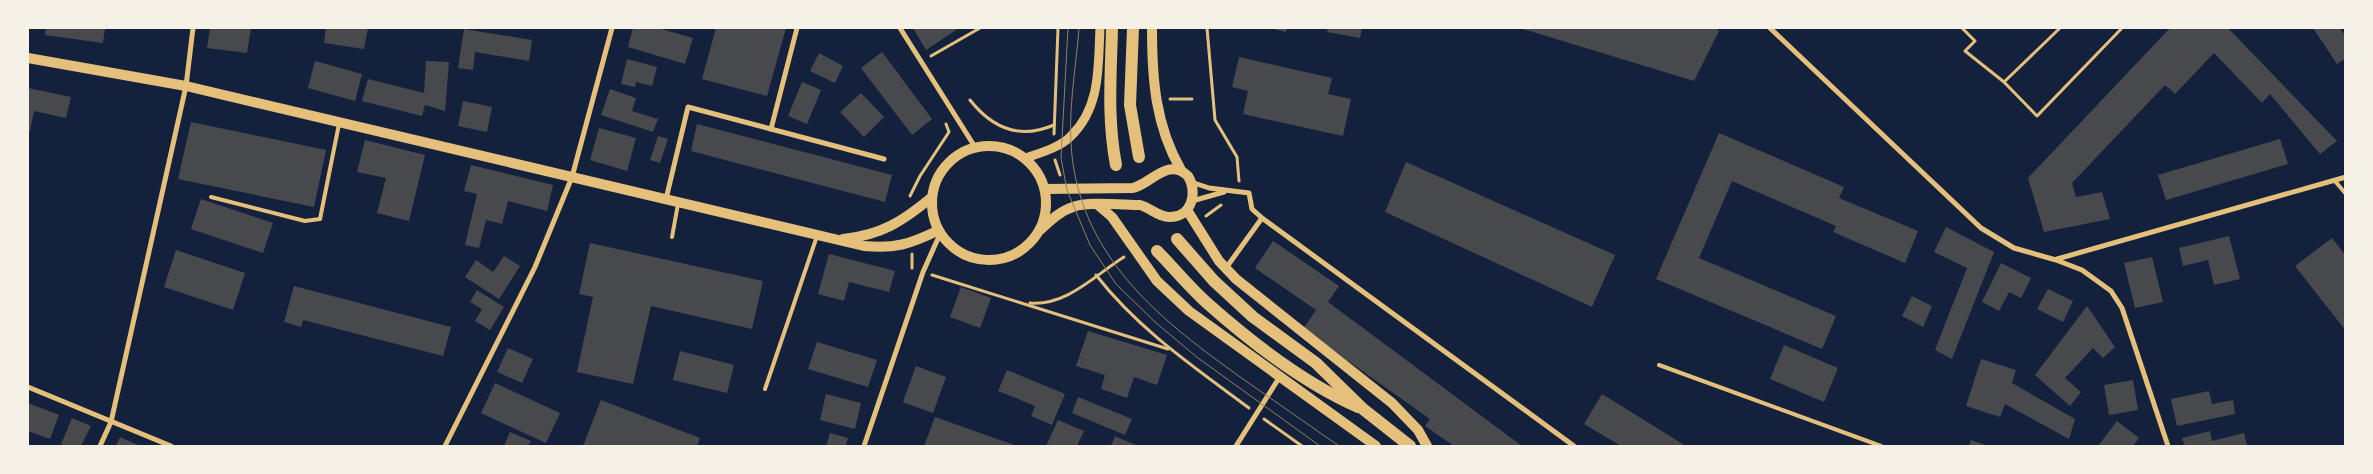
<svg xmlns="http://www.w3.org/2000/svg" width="2373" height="474" font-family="'Work Sans',sans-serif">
  <rect width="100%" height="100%" fill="#14213d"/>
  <g fill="#48494c">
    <polygon points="46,28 105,28 103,43 45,35"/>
    <polygon points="210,28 251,28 247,53 207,48"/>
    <polygon points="326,28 368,28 364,49 324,43"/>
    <polygon points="633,28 658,28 693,38 685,64 628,47"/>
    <polygon points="716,28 786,28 767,96 702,79"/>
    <polygon points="913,28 959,28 926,50"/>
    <polygon points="1270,28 1287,28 1286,32"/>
    <polygon points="1328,28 1362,28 1360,38 1327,32"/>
    <polygon points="1520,28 1716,28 1719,31 1694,81"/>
    <polygon points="2170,28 2228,28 2337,141 2320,154 2270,94 2262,103 2214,53 2175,94 2165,85 2072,183 2076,197 2102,192 2110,219 2044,232 2028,178"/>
    <polygon points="2313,28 2339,28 2346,36 2346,58 2337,64"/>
    <polygon points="464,29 532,40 529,61 475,52 473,70 458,68"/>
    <polygon points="882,52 932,119 912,135 861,68"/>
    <polygon points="819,53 843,66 835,83 810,71"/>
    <polygon points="1239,57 1332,78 1328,94 1351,99 1343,136 1243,114 1248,91 1232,87"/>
    <polygon points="627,59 657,67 652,86 636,82 635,87 621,84"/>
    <polygon points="315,61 362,74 355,101 308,88"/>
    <polygon points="426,61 449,62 445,111 425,105 422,116 362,101 368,79 424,93"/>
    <polygon points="802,82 821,90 807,124 788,116"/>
    <polygon points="28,88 71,97 66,118 34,111 30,131 28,130"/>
    <polygon points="610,89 636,98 632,111 658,119 653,132 601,115"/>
    <polygon points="861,93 884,117 864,137 840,112"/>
    <polygon points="463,101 492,107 487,132 458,126"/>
    <polygon points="191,122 326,150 314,207 178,179"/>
    <polygon points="697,124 892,175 885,202 691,151"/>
    <polygon points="599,128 636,138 627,171 590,160"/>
    <polygon points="1719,133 1844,187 1839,198 1918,231 1905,263 1833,232 1836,226 1732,181 1699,258 1836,316 1822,349 1656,279"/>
    <polygon points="658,136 668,139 660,163 650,160"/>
    <polygon points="2280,139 2288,164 2166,200 2158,175"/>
    <polygon points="365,140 425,155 409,221 377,213 386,178 357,172"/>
    <polygon points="1406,162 1615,255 1592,307 1385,212"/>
    <polygon points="471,165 553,185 547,211 508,201 502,224 486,220 479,248 465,245 477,194 464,191"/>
    <polygon points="201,199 273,223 263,253 191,229"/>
    <polygon points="1946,227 1994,252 1952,359 1935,350 1967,268 1934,252"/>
    <polygon points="2229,236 2240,279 2214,285 2208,260 2183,266 2179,248"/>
    <polygon points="2332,238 2346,256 2346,331 2295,266"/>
    <polygon points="1273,241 1339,286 1328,302 1522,446 1454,446 1425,426 1430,419 1303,329 1316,310 1255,268"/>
    <polygon points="590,243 763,281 752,329 651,306 633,384 577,372 593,297 579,294"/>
    <polygon points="176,250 245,273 233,310 164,287"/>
    <polygon points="829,254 895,271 889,292 849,282 844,301 818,294"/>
    <polygon points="504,256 520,266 499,299 465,277 476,260 493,272"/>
    <polygon points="2152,257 2163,302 2135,308 2124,263"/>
    <polygon points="2001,263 2031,278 2021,298 2009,292 1999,311 1982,302"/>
    <polygon points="294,286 451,327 443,356 303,320 301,327 284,322"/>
    <polygon points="961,287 991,298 980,328 950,317"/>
    <polygon points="2048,289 2073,301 2063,322 2037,309"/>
    <polygon points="477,290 504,307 490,330 475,321 482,309 470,302"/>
    <polygon points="1912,296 1932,306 1923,327 1902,316"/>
    <polygon points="2087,306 2115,347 2103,358 2093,348 2065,378 2081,392 2070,406 2035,375"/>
    <polygon points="1088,331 1167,355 1157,385 1134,377 1127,398 1101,389 1105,375 1076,366"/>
    <polygon points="817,342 877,360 868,387 808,369"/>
    <polygon points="1784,345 1838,368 1824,402 1770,379"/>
    <polygon points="508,348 533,359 522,383 497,372"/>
    <polygon points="680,351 734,365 727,393 673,380"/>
    <polygon points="1981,359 2016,370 2012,383 2075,419 2069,439 2005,404 2000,417 1966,406"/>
    <polygon points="916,366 946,377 933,413 903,402"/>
    <polygon points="1007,370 1065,394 1052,425 1031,416 1035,406 998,391"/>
    <polygon points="2133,380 2138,410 2109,415 2104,385"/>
    <polygon points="495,383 560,413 546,443 481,413"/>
    <polygon points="2209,391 2212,404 2233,400 2235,414 2177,426 2171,399"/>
    <polygon points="826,394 861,403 855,429 820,420"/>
    <polygon points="1602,394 1686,446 1621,446 1584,424"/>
    <polygon points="1078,397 1132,419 1125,435 1072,413"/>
    <polygon points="601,400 700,438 697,446 583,446"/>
    <polygon points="28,403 59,415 50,439 28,431"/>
    <polygon points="935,417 1017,446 924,446"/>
    <polygon points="72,418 91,426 81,446 68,446 61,444"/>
    <polygon points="1058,420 1084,431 1077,446 1046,446"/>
    <polygon points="2117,421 2139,438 2133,446 2098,446"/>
    <polygon points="2210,431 2212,441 2244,433 2247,446 2185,446 2182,438"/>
    <polygon points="510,432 531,441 528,446 504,446"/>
    <polygon points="830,433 848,438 846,446 826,446"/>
    <polygon points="1115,436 1138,446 1111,446"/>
    <polygon points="120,437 140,446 116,446"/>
    <polygon points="1971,440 1988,446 1969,446"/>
  </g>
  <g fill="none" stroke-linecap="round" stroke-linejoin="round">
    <g stroke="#e5c07b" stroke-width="3">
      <polyline points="1207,28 1215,120 1237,157 1239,181"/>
      <polyline points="1962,28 1975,41 1965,51 2004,82 2037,116 2122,28"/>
      <polyline points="931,56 980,28"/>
      <polyline points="2004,82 2060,28"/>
      <polyline points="1170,99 1192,99"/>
      <path d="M970,100C992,128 1019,140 1054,125"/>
      <polyline points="1054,134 1058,28"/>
      <polyline points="1055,160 1060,175"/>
      <polyline points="910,196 920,176 949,132 946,124"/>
      <polyline points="1206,216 1221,205"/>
      <polyline points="912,268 912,254"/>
      <polyline points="932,275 1168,349"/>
      <path d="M1096,275C1139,330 1194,367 1249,408"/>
      <path d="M1030,303C1067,306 1095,275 1124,257"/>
      <polyline points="1264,419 1302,446"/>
    </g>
    <g stroke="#e5c07b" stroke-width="4">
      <polyline points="2334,180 2346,194"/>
      <polyline points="211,197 305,221 320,219 339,124"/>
      <polyline points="672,237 678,204"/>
      <polyline points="1659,365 1881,446"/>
      <polyline points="765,389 817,236"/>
    </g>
    <g stroke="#e5c07b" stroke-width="5">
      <polyline points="900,28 975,147"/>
      <polyline points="1770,28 1981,228 2014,248 2056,260 2082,270 2111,291 2122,308 2168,446"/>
      <polyline points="771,129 797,28"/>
      <polyline points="1191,182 1209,188 1249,193 1252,209 1262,218 1574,446"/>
      <polyline points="666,199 688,107 884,159"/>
      <polyline points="1192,201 1224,192"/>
      <polyline points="2057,259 2346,177"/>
      <polyline points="1226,268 1262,218"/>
      <polyline points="28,387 171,446"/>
      <polyline points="100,446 111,422 186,86 193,28"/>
      <polyline points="445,446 535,267 572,177 612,28"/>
      <polyline points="864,446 923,272 940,234"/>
      <polyline points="1236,446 1279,378"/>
    </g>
    <path stroke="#e5c07b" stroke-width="9" d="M1026,158C1040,153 1061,147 1071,136C1101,107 1098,66 1100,28"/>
    <g stroke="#e5c07b" stroke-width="10">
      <path d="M1152,28C1152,78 1155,125 1181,170"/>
      <path d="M28,58L186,86L864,246C895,249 910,244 937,231"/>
      <circle cx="989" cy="203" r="57"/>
      <polyline points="1098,205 1112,217 1157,281 1189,311 1376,446"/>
      <polyline points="1187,210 1219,261 1236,279 1392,403 1418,430 1427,446"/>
      <path d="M1040,230C1050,221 1060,211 1073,207C1087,201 1124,205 1140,205C1151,208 1158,217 1169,217C1192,218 1198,192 1188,176C1168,157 1152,183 1133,188L1045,189"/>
      <path d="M843,239C882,235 903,221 932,197"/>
    </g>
    <g stroke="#e5c07b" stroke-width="12">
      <path d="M1112,28C1111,74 1107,118 1116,165"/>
      <polyline points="1133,28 1130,105 1139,157"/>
      <polyline points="1177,239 1214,281 1253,317 1316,363 1363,409 1410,446"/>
      <path d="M1157,251C1174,268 1189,287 1207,303C1252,343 1303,383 1358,407"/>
    </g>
    <g stroke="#918062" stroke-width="1">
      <polyline points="1068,28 1061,158 1067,190 1090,245 1116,284 1155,322 1198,358 1320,446"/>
      <path d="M1079,28C1076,69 1067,114 1072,156C1084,261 1163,322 1243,379C1275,401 1307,424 1339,446"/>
    </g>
  </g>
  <rect width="2373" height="474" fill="none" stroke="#f6f1e7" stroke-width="58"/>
</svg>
